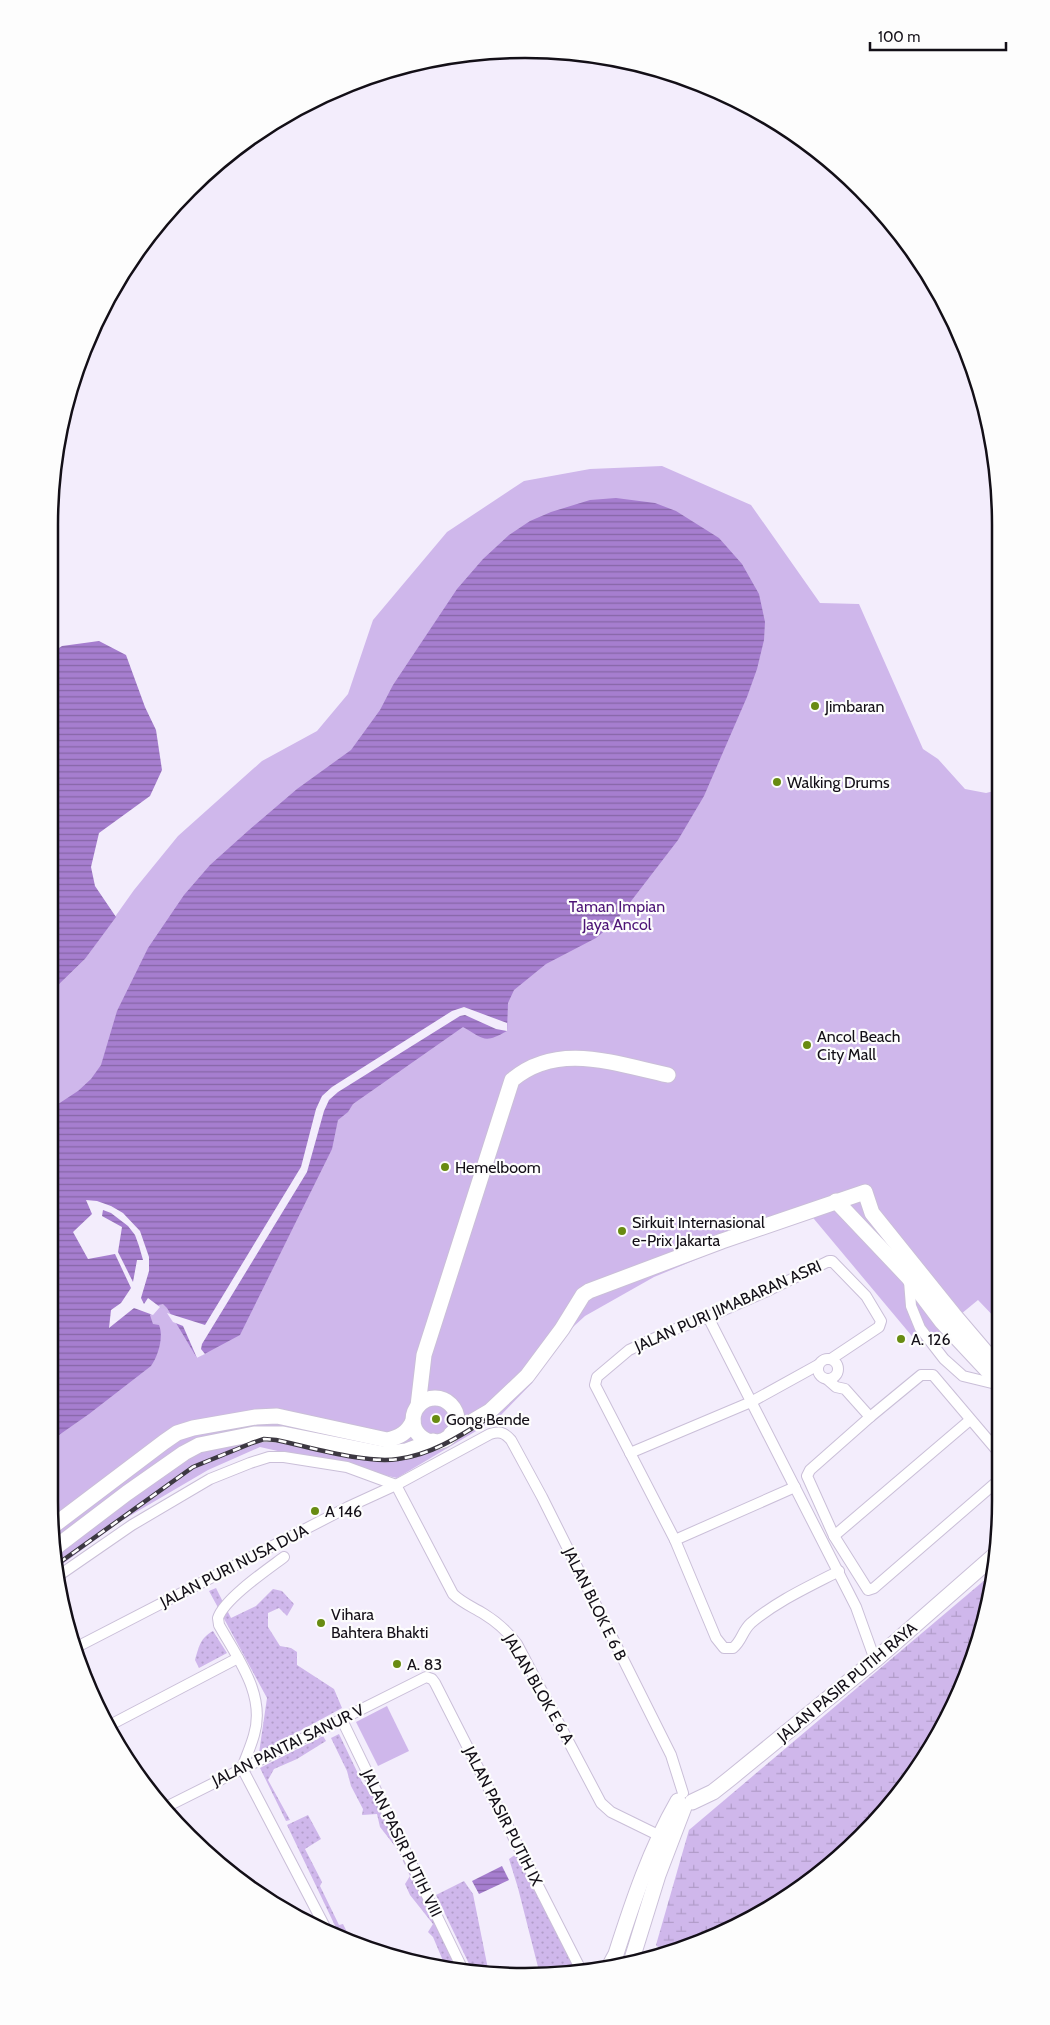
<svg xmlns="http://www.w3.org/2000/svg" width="1050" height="2025" font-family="Cabin,sans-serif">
  <defs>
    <pattern id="grass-dots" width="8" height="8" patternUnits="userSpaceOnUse" patternTransform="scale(1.25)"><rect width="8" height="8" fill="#cfb7eb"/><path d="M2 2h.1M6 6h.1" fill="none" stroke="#b19cc9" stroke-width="1.8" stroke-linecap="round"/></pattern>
    <pattern id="wetland-marsh" width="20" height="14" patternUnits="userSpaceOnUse" patternTransform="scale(1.25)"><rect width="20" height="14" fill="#cfb7eb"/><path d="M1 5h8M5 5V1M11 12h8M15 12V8" fill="none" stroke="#b19cc9"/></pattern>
    <pattern id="water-rules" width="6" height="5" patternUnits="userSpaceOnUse" patternTransform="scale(1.25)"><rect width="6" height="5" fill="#a67ecf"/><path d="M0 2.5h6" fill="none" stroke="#8666a7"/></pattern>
  </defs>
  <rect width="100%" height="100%" fill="#f3edfc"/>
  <g fill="url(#grass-dots)">
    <polygon points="216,1588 231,1618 256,1606 273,1589 282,1591 294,1604 287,1616 279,1608 268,1613 268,1627 280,1646 291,1648 297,1652 297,1665 334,1689 342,1708 259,1753 267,1698 209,1591"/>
    <path d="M213,1631L227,1653L199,1668L195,1660C199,1647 200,1638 213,1631Z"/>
    <polygon points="339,1734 363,1784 371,1790 460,1968 446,1968 433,1937 428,1932 433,1924 410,1895 405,1884 410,1876 398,1850 380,1827 377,1814 362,1815 363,1809 351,1786 347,1771 331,1738"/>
    <polygon points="323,1736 326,1741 297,1759 274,1769 268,1780 290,1820 286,1821 260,1768"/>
    <polygon points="308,1815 321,1839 305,1849 322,1882 320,1886 339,1925 343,1924 349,1936 338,1932 287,1825"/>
    <polygon points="519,1852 582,1962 564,1971 527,1970 538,1967 518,1888 509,1859"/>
    <polygon points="464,1881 473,1894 488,1969 471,1968 436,1895"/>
  </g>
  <polygon fill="url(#wetland-marsh)" points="993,1573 985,1623 952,1710 862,1837 736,1927 661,1950 656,1945 689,1830"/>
  <g fill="#cfb7eb">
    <polygon points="662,466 751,505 820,603 859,604 923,749 938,759 965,789 986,793 998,790 1000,1323 978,1300 921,1347 809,1213 654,1277 585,1316 549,1349 532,1383 498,1418 397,1478 260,1447 208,1470 121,1521 60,1566 49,1500 49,994 85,959 134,890 178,836 262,761 317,731 348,694 373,620 447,532 524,481 590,469"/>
    <polygon points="387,1706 409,1751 378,1766 356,1722"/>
  </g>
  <g fill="url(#water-rules)">
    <path d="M616,498L655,503L676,511L719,538L742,564L759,594L765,622L764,640L757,669L747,697L704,796L678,840L615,922L596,938L546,964L514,990L508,1003L507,1031C484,1044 484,1039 463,1027L353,1104L348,1112L338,1120L332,1149L240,1335L197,1358L167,1308L163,1304L159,1305L150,1315L153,1324L159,1325C164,1337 158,1356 151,1366L89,1414L49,1442V1110L78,1091L91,1079L101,1065L117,1011L148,948L184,895L210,865L249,830L297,789L351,750L380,710L393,685L457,589L483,559L509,535L530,521L551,512L590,500Z"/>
    <polygon points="99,641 126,655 145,707 156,730 162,770 150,796 99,833 91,867 95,886 116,917 85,959 49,994 50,654 62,646"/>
    <polygon points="502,1866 509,1880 479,1894 472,1881"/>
  </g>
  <g fill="#f3edfc" fill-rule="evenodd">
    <polygon points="464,1007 507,1023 507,1031 496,1029 465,1015 460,1016 338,1092 329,1100 324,1111 307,1172 202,1344 201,1349 205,1354 197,1358 183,1326 173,1322 167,1313 205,1325 301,1167 316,1109 322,1096 332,1087 452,1011"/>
    <path d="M86,1200L97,1201L111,1206L123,1213L140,1231L149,1257V1271L141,1298L144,1304L148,1298L160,1307L153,1315L134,1308L109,1328L111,1310L121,1303L131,1288L115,1254L88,1259L73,1232L92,1214ZM103,1210L111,1213L128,1226L135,1235L139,1246L143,1260H137L133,1282L118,1252L122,1227L102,1216Z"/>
  </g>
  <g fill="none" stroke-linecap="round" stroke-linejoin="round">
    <g stroke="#cabfd8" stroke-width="12">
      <g id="street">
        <polyline points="909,1281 911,1306 920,1328 944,1359 963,1376 1000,1385"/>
        <polyline points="708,1317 856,1607 875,1660"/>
        <circle cx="828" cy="1369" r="10"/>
        <path d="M831,1359L879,1327L881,1321L866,1296L832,1261H829L765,1292L708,1317L668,1332L629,1350L597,1377L595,1385L675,1540L716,1638L724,1648H733C742,1641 742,1631 751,1623C777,1601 808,1587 839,1571"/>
        <polyline points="828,1380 836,1387 845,1389 870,1417"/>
        <polyline points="630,1453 751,1402 818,1365"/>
        <polyline points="1000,1454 933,1375 921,1375 870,1417 810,1470 807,1476 834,1536 868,1590 874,1588 1000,1479"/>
        <polyline points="834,1536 970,1420"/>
        <polyline points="675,1540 795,1487"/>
        <path d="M284,1557C268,1569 224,1599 218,1618L219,1625C238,1659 266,1695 254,1735C251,1746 246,1757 242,1768L325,1927"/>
        <path d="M61,1574L132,1525L210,1479L250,1463L269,1457H284L347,1467L396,1485L453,1594C462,1603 473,1607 484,1614C497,1622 508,1632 517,1644L601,1803L611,1812L658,1835"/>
        <path d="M73,1649L348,1507L396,1485L490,1434C499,1431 504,1432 511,1440L542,1497L671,1755L683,1793"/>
        <polyline points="341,1718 462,1968"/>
        <polyline points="112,1724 238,1658"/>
        <polyline points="164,1808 426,1677 432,1679 435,1683 582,1972"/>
      </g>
    </g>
    <g stroke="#cabfd8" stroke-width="17">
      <g id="secondary">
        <polyline points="836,1201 908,1277 942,1322 1000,1384"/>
        <circle cx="435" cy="1420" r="22"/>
        <path d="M418,1406L424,1355L512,1080C558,1041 616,1064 668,1075"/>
        <polyline points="451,1434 490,1411 527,1376 562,1329 583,1295 589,1291 722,1241 865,1192 872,1213 954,1315 1000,1369"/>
        <path d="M53,1526L164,1442L177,1433L193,1428L256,1417L277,1416L387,1440C400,1437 407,1433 413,1421"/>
        <polyline points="56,1547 127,1493 184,1453 199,1445 254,1434 283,1434 383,1454 406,1451 433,1441"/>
        <polyline points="692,1802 713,1792 732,1777 875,1660 996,1554"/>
        <polyline points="632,1959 658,1875 684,1807"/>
        <path d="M610,1965L616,1954C633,1901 650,1850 678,1801"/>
      </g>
    </g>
    <use href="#street" stroke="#fff" stroke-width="10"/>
    <use href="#secondary" stroke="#fff" stroke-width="15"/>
    <g stroke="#3c3841" stroke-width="4.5">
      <path id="rail" d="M59,1563L193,1467L252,1443L264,1439L276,1440C310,1447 365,1464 398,1459C430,1455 459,1437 485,1420"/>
    </g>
    <use href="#rail" stroke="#fdfdfd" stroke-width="2.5" stroke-dasharray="8" stroke-linecap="butt"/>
  </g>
  <g fill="#688b12" stroke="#fdfdfd" stroke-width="2">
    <circle cx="815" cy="706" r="5"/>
    <circle cx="777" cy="782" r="5"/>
    <circle cx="807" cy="1045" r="5"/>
    <circle cx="445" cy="1167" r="5"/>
    <circle cx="622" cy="1231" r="5"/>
    <circle cx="901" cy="1339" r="5"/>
    <circle cx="436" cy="1419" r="5"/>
    <circle cx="315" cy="1511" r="5"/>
    <circle cx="321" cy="1623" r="5"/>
    <circle cx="397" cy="1664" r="5"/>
  </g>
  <g text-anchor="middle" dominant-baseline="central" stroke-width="4.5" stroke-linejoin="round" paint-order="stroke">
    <g font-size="16" fill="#130f17" stroke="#fdfdfd" text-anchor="start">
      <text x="825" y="706">Jimbaran</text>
      <text x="787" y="782">Walking Drums</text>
      <text x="817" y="1036">Ancol Beach<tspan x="817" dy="18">City Mall</tspan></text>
      <text x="455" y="1167">Hemelboom</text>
      <text x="632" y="1222">Sirkuit Internasional<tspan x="632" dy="18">e-Prix Jakarta</tspan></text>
      <text x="911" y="1339">A. 126</text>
      <text x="446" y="1419">Gong Bende</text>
      <text x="325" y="1511">A 146</text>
      <text x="331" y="1614">Vihara<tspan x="331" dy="18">Bahtera Bhakti</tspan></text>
      <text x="407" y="1664">A. 83</text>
    </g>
    <g font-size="16" fill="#4d1476" stroke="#fdfdfd">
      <text x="617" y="906">Taman Impian<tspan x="617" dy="18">Jaya Ancol</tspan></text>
    </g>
    <g font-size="16" fill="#130f17" stroke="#fdfdfd">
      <text transform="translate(728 1306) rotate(-24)">JALAN PURI JIMABARAN ASRI</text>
      <text transform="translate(234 1566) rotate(-27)">JALAN PURI NUSA DUA</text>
      <text transform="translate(595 1604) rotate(64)">JALAN BLOK E 6 B</text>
      <text transform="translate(847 1682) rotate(-40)">JALAN PASIR PUTIH RAYA</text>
      <text transform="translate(539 1689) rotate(60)">JALAN BLOK E 6 A</text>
      <text transform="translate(288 1745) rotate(-26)">JALAN PANTAI SANUR V</text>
      <text transform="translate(503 1816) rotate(63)">JALAN PASIR PUTIH IX</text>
      <text transform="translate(402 1843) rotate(64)">JALAN PASIR PUTIH VIII</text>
    </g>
  </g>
  <path d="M0 0H1050V2025H0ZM525 58H525A467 467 0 0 1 992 525V1501A467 467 0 0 1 525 1968H525A467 467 0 0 1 58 1501V525A467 467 0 0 1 525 58Z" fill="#fdfdfd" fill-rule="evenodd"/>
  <path fill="none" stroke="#130f17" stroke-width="2.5" d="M525 58H525A467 467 0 0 1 992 525V1501A467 467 0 0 1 525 1968H525A467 467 0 0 1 58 1501V525A467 467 0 0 1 525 58Z"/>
  <path d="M870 42v8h136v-8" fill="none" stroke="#130f17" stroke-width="2.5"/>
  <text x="878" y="42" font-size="15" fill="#130f17" stroke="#fdfdfd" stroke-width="4" paint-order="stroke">100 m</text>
</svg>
